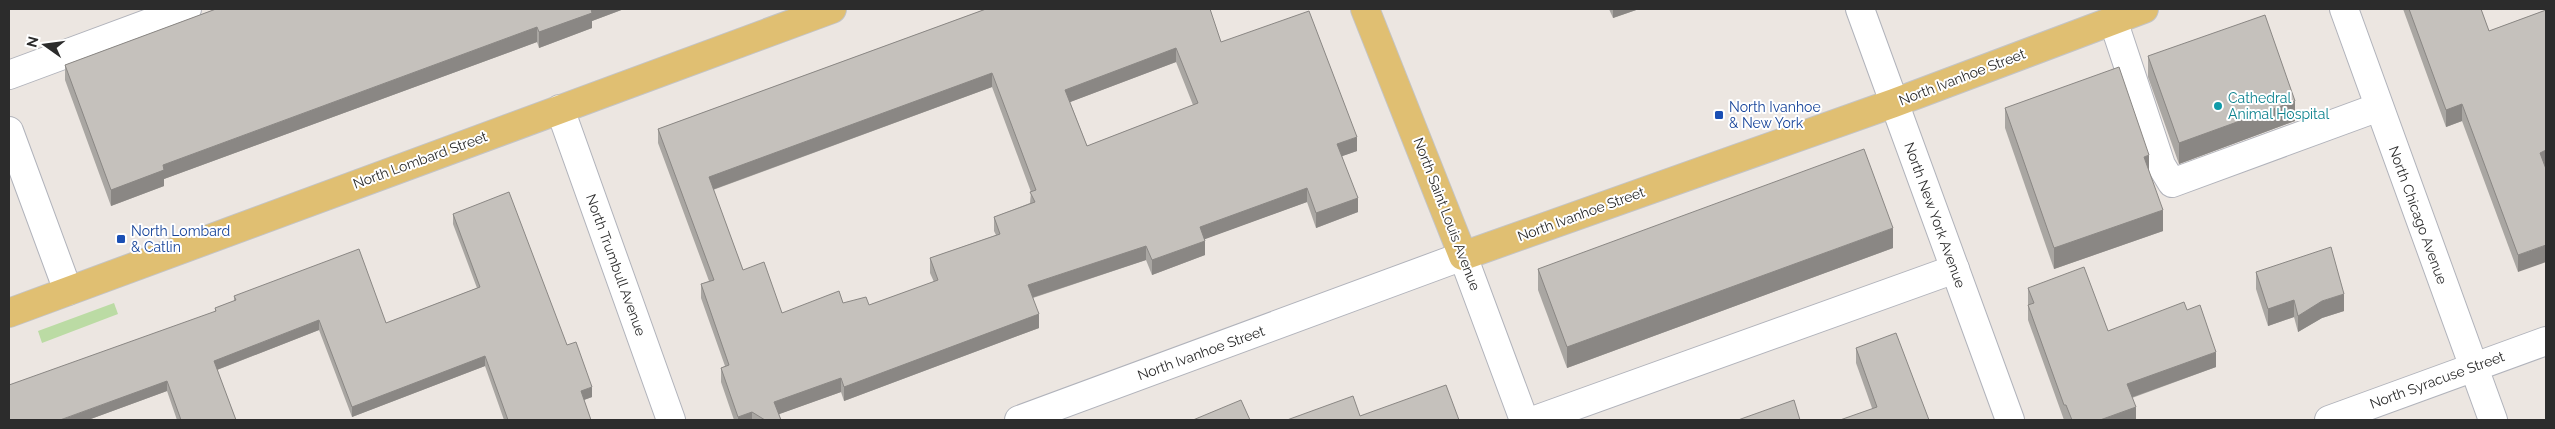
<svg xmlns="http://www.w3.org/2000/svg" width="2555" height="429" font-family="Raleway,sans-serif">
  <rect width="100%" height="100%" fill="#ece6e1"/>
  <polygon fill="#bbdba4" points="114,303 118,314 42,343 38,331"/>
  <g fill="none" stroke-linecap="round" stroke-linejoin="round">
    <g stroke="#b1b3bb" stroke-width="30">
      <g id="minor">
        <polyline points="1860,9 2010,420"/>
        <polyline points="2344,9 2493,420"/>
        <polyline points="2113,20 2161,165 2172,183 2379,107"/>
        <polyline points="9,75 187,9"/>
        <polyline points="560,109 671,420"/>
        <polyline points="9,131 68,291"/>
        <polyline points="1019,420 1463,256 1524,420"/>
        <polyline points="1535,420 1955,269"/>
        <polyline points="2329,420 2546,341"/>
      </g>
    </g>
    <g stroke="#c4c4c4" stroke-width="30">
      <g id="major">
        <polyline points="1365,9 1463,256 1894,103 2144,9"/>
        <polyline points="9,313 832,9"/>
      </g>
    </g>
    <use href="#minor" stroke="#fff" stroke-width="28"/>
    <use href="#major" stroke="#e0bf72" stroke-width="28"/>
  </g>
  <g fill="#a9a6a2" fill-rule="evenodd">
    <polygon points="216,9 624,9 592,21 592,28 539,48 537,42 164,179 164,186 111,206 65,80 65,65"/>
    <path d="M986,9L1221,42L1357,151L1342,156L1358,212L1316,228L1307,202L1204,239L1205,255L1152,275L1146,260L1033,298L1039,328L844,401L841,392L779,414L781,420H734L721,382V368L725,366L701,298V284L709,281L658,143V129ZM1176,62L1193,105L1087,146L1070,102ZM992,87L1031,192L1030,203L994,217V231L996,235L930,258V273L934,282L869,305L843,303L782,313L743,270L713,190Z"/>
    <polygon points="1609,9 1639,9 1613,18"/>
    <polygon points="2403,9 2481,9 2489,31 2546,10 2546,167 2518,272 2462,121 2446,127"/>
    <polygon points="2148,56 2295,121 2179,164 2148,77"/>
    <polygon points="2005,108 2149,172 2163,231 2054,269 2005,128"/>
    <polygon points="453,214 567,345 592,397 584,400 591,420 504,420 485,366 352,417 319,330 217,370 236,420 177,420 167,391 88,420 215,311 215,308 234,301 234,296 386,323 477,288 453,224"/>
    <polygon points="1893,248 1567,368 1538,290 1538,269"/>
    <polygon points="2256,272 2344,311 2322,318 2298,332 2294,317 2268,326 2256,289"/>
    <polygon points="2028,288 2108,331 2187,310 2216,367 2132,398 2136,420 2064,420 2028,320"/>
    <polygon points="1856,348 1929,420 1872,408 1856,363"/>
  </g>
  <g fill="#8a8784">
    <polygon points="590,9 624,9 592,21 592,28 539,48 539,32"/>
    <polygon points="1613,9 1639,9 1613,18"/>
    <polygon points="537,27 537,42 164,179 164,186 111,206 111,190 163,165"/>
    <polygon points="1176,48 1176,62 1065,104 1065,90"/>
    <polygon points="992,73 992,87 709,191 709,177"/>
    <polygon points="2295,101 2295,121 2179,164 2179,143"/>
    <polygon points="2462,104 2462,121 2446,127 2446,110"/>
    <polygon points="1357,137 1357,151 1337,158 1337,144"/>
    <polygon points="2546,150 2546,167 2540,169 2540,153"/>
    <polygon points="2149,155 2149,176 2144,157"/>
    <polygon points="1307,188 1307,202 1200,241 1200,227"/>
    <polygon points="1358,198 1358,212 1316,228 1316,213"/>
    <polygon points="2163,210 2163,231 2054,269 2054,248"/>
    <polygon points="1893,228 1893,248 1567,368 1567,347"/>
    <polygon points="1205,241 1205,255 1152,275 1152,260"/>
    <polygon points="2546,245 2546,262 2518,272 2518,255"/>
    <polygon points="1146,246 1146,260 1028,299 1028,285"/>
    <polygon points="2344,294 2344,311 2322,318 2298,332 2298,316 2322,301"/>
    <polygon points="2294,300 2294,317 2268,326 2268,309"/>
    <polygon points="1039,314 1039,328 844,401 844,387"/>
    <polygon points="319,320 319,330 214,371 214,361"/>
    <polygon points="2216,352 2216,367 2127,399 2127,384"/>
    <polygon points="485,356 485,366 352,417 352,407"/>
    <polygon points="841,378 841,392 774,416 774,402"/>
    <polygon points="167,381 167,391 88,420 60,420"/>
    <polygon points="592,387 592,397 581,401 581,391"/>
    <polygon points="2136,407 2136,420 2100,420"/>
    <polygon points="752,412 752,420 738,420 738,417"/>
  </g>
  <g fill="#c5c1bc" stroke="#8a8784" fill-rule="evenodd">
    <polygon points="216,9 591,9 592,13 539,32 537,27 163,165 164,170 111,190 65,65"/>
    <path d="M986,9H1210L1221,42L1309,11L1357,137L1337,144L1358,198L1316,213L1307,188L1200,227L1205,241L1152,260L1146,246L1028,285L1039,314L844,387L841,378L774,402L781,420H765L752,412L738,417L721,368L729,365L701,284L714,280L658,129ZM1176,48L1198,103L1087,146L1065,90ZM992,73L1036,190L1030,192L1035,202L994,217L1000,234L930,258L938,280L869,305L866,297L843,303L839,291L782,313L764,262L743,270L709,177Z"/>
    <polygon points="2409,9 2481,9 2489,31 2546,10 2546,150 2540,153 2546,169 2546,245 2518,255 2462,104 2446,110"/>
    <polygon points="2265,15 2295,101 2179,143 2148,56"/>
    <polygon points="2119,67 2149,155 2144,157 2163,210 2054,248 2005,108"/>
    <polygon points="1864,149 1893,228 1567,347 1538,269"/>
    <polygon points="509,192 567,345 576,342 592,387 581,391 591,420 508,420 485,356 352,407 319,320 214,361 236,420 181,420 167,381 60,420 9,420 9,385 216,311 215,308 236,300 234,296 359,249 386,323 480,287 453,214"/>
    <polygon points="2331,247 2344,294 2322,301 2298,316 2294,300 2268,309 2256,272"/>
    <polygon points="2084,267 2108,331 2184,302 2187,310 2200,305 2216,352 2127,384 2136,407 2100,420 2072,420 2066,405 2064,405 2028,305 2034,303 2028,288"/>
    <polygon points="1896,333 1929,420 1840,420 1877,407 1856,348"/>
    <polygon points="1446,385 1459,420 1287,420 1353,396 1360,416"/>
    <polygon points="1241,400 1250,420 1193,420"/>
    <polygon points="1794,400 1800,420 1738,420"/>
  </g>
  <circle fill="#0f9aa8" stroke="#fff" stroke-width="2" cx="2218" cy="106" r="5"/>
  <g fill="#1a4fb4" stroke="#fff" stroke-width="2">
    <rect x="1714" y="110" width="10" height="10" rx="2.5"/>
    <rect x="116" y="234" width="10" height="10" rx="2.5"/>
  </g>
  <g text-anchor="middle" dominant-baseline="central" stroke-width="4" stroke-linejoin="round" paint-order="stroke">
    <g font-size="14" fill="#2c2c2c" stroke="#fff">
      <text transform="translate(1962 77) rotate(-21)">North Ivanhoe Street</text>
      <text transform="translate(420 160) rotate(-20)">North Lombard Street</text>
      <text transform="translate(1447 214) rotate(69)">North Saint Louis Avenue</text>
      <text transform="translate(1581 214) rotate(-20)">North Ivanhoe Street</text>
      <text transform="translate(1935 215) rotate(70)">North New York Avenue</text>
      <text transform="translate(2418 215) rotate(70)">North Chicago Avenue</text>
      <text transform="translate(616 265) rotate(70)">North Trumbull Avenue</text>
      <text transform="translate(1201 353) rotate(-20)">North Ivanhoe Street</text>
      <text transform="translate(2437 380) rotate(-20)">North Syracuse Street</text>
    </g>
    <g font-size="14" fill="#0d838f" stroke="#fff" text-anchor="start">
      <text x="2228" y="98">Cathedral<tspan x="2228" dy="16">Animal Hospital</tspan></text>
    </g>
    <g font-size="14" fill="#164399" stroke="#fff" text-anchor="start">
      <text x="1729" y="107">North Ivanhoe<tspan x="1729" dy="16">&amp; New York</tspan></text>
      <text x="131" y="231">North Lombard<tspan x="131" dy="16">&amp; Catlin</tspan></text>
    </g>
  </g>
  <rect width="2555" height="429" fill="none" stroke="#2c2c2c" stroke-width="20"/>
  <g transform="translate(45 45) rotate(284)" stroke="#ffffff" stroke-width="4" paint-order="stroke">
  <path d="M0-4L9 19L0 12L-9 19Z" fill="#2c2c2c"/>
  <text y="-8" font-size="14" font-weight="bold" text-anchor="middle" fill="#2c2c2c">N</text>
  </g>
</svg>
